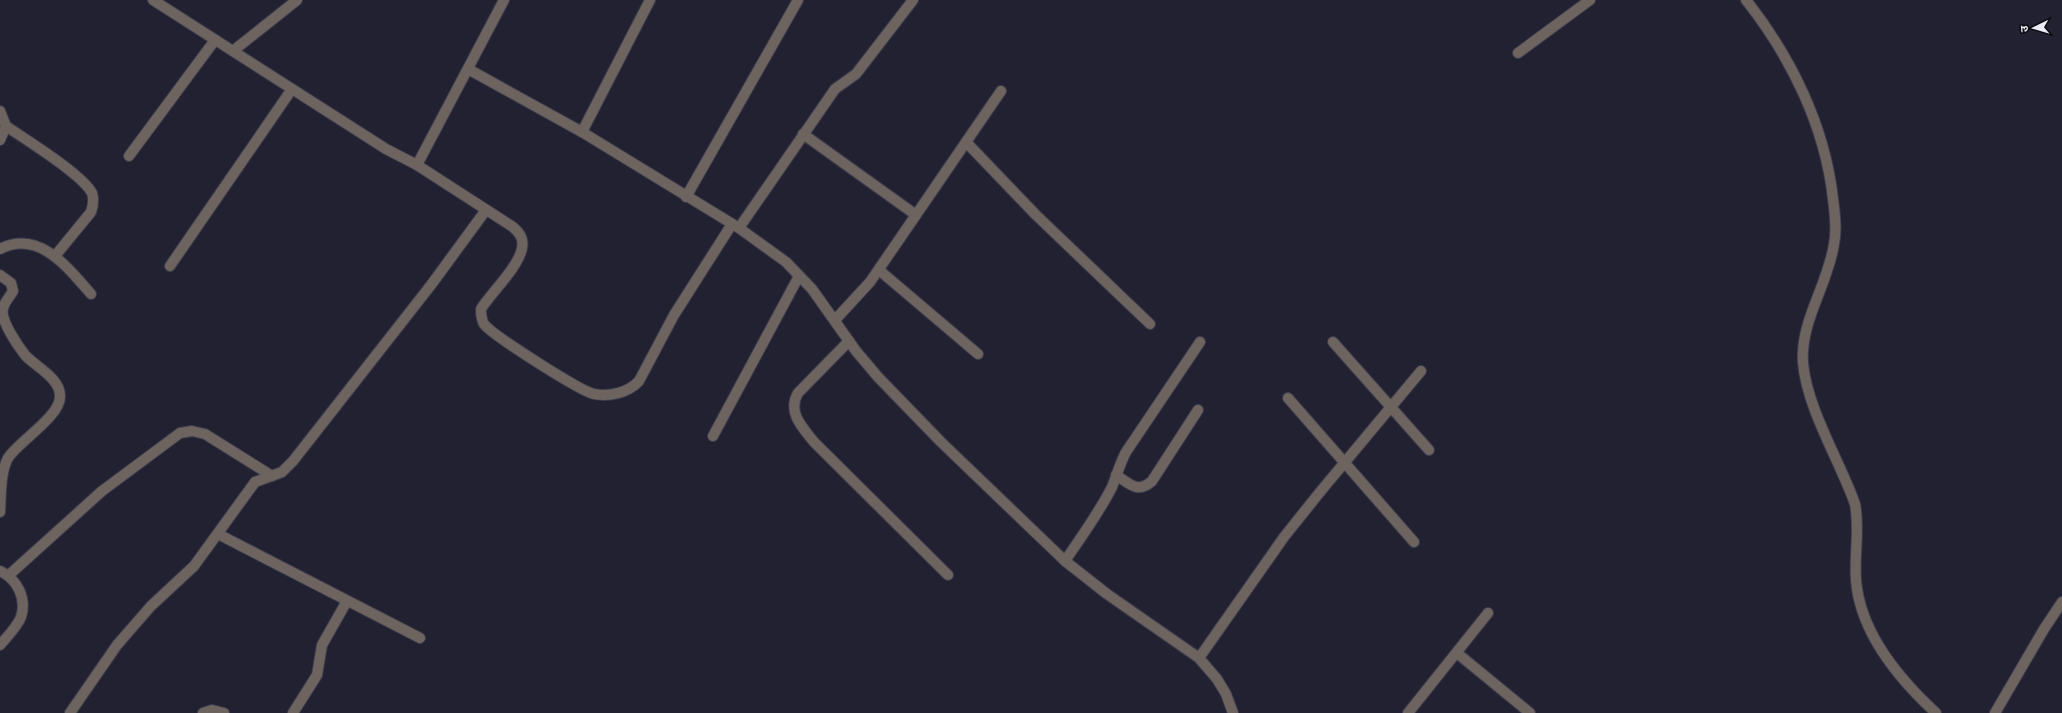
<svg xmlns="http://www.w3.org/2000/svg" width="2062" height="713" font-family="'DejaVu Sans','Noto Sans Devanagari',sans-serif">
  <rect width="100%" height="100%" fill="#212131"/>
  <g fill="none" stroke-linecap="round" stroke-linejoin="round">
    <g stroke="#3d3d4d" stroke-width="12">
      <g id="minor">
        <path d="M153,0L386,149L417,165L513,227C517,231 521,234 522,240C527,260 491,292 481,309C481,314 481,319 484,324C492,335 580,391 594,394C609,397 628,393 639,381L674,315L732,224"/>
        <path d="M1746,0C1791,57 1825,126 1833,199C1835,214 1837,230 1834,244C1828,285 1800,321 1803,363C1807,409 1840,461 1855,504C1860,530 1854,554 1856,580C1860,632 1899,679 1936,713"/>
        <polyline points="233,51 297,0"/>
        <polyline points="1518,53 1590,0"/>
        <polyline points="468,69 582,132 739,228 786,262 812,289 856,351 878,377 941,442 1065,561 1107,594 1199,658 1217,679 1226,694 1233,713"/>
        <polyline points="0,111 6,126 0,140"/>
        <path d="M6,126C26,140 82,174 92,193C94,199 93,206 91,212L55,256"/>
        <polyline points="582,132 650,0"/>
        <polyline points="803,134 916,215"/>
        <polyline points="966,142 1036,215 1150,324"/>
        <polyline points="129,156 215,40"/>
        <polyline points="417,165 504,0"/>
        <polyline points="686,197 798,0"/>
        <polyline points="739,228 835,89 856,74 913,0"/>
        <path d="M0,249C39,229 68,268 91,294"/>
        <polyline points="170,266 292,89"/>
        <polyline points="879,270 978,354"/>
        <path d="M0,275L11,283L13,291C10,297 4,302 3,309C0,320 18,346 25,355C36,367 60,378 60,396C61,416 19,441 8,458C0,473 1,496 0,512"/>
        <polyline points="835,320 870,282 1001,91"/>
        <path d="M849,341L798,393C787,412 802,427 814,442L948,575"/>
        <polyline points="1333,342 1429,450"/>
        <polyline points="1288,398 1414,542"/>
        <polyline points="713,436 799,276"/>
        <path d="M1116,475C1130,484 1138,494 1152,481L1198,410"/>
        <polyline points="218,534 420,638"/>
        <path d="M1065,561C1081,537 1099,513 1112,487C1117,475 1120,463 1126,452L1200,342"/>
        <path d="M0,571C17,579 27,598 21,617C17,627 7,637 0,645"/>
        <polyline points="9,575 102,491 180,433 192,431 205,434 272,476"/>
        <polyline points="1457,653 1530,713"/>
        <polyline points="1199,658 1284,537 1320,492 1421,371"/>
        <polyline points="70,713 117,645 151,606 194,566 255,482 282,472 293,461 431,285 486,210"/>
        <polyline points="203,713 212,710 224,713"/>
        <polyline points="293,713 317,675 322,645 347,601"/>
        <polyline points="1408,713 1488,613"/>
        <polyline points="1995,713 2044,629 2062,602"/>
      </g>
    </g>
    <use href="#minor" stroke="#6d6460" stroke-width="10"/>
  </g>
  <g transform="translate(2034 28) rotate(265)" stroke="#0c0b12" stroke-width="3" paint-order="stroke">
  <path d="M0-3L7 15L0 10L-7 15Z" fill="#ebebf7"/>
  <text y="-6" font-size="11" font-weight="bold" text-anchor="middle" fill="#ebebf7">उ</text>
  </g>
</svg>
